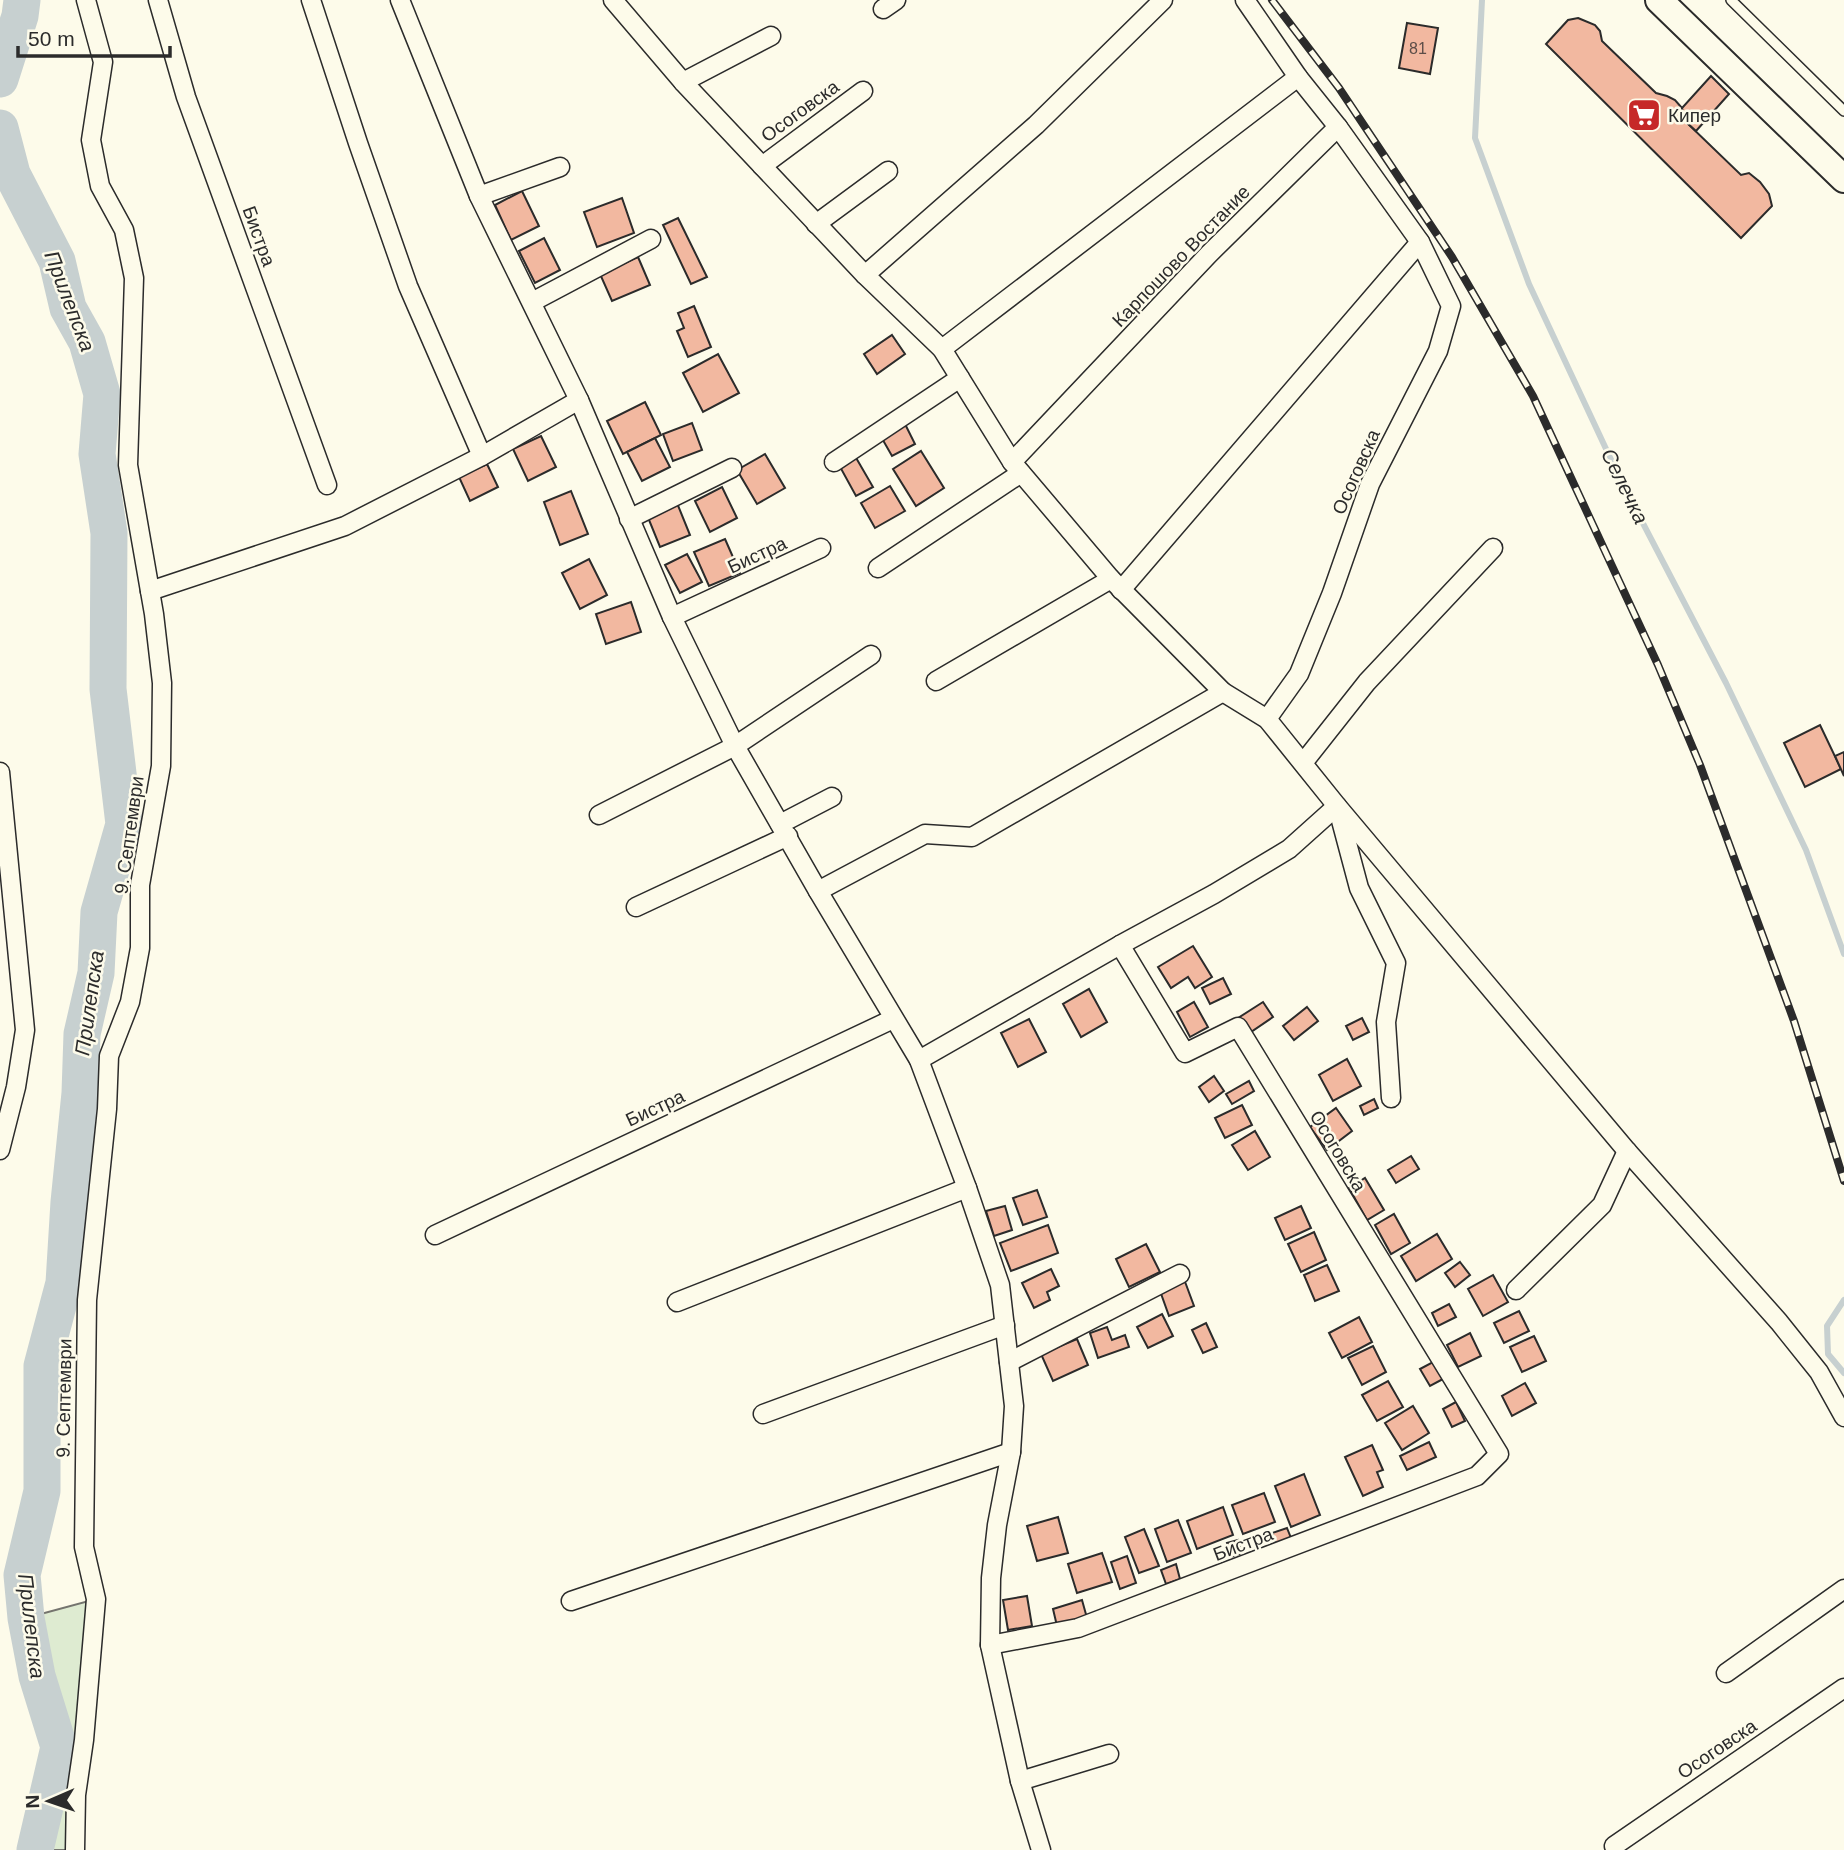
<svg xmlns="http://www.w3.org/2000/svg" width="1844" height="1850" font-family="Helvetica,sans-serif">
  <rect width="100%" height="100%" fill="#fdfbea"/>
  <polygon fill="#deebd1" stroke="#74746e" stroke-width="2" points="96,1599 75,1850 35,1850 59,1747 37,1676 26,1618"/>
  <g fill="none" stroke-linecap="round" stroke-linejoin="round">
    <g stroke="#c7d0d0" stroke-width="6">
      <polyline points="1482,0 1475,138 1529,284 1621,481 1726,683 1806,850 1844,954"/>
      <polyline points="1844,1300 1827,1326 1828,1354 1844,1373"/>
    </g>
    <g stroke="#c7d0d0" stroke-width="37">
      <polyline points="0,79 20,16 22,0"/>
      <polyline points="0,128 12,174 57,261 68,308 87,342 102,394 97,454 109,533 108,689 124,824 99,912 96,973 82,1034 80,1093 69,1202 64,1283 42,1366 42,1491 22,1575 26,1618 37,1676 59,1747 35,1850"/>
    </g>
  </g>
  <g fill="#f2b8a0" stroke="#2b2b2b" stroke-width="2">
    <polygon points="1578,18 1595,25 1600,31 1602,41 1656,93 1667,96 1675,100 1682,108 1685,121 1741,175 1749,173 1760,182 1769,194 1772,206 1741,238 1546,44 1568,20"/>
    <polygon points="1407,23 1438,28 1430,74 1399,68"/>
    <polygon points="1711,76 1729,94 1696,131 1685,121 1682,108"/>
    <polygon points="522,191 539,226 511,240 495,205"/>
    <polygon points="622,198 634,233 597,247 584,212"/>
    <polygon points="678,218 707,277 691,284 663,225"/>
    <polygon points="544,238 560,270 535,283 519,251"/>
    <polygon points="638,257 650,285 612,301 600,274"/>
    <polygon points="694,306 711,347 688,357 677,331 684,328 678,313"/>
    <polygon points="892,335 905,354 877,374 864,354"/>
    <polygon points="718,354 739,393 703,412 683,373"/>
    <polygon points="645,402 661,435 623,454 607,421"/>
    <polygon points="904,422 915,444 892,456 880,435"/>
    <polygon points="692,423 702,450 673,461 663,434"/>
    <polygon points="541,436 556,467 528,481 513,449"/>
    <polygon points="655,438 670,467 642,481 627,452"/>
    <polygon points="921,451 944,488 916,506 893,469"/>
    <polygon points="765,454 785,488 757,504 737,470"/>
    <polygon points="855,456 873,487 856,496 839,465"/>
    <polygon points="487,464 498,487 470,501 459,477"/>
    <polygon points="890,486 905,511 875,528 861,503"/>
    <polygon points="722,487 737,518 710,532 695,501"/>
    <polygon points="571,491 588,534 560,545 544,502"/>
    <polygon points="677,503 690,535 660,547 647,515"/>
    <polygon points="725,539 740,573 709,586 694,552"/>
    <polygon points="687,554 702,582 680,593 665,565"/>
    <polygon points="589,559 607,595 580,609 562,573"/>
    <polygon points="631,602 641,632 606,644 596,614"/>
    <polygon points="1820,725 1841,769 1805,787 1784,743"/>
    <polygon points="1844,752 1844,776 1835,756"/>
    <polygon points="1193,946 1212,977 1195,988 1188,977 1171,988 1158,967"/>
    <polygon points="1223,978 1231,994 1210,1004 1202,988"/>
    <polygon points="1089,989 1107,1022 1081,1037 1063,1004"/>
    <polygon points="1194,1002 1208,1027 1190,1037 1177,1012"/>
    <polygon points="1263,1002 1273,1017 1248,1034 1238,1018"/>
    <polygon points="1307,1007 1318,1021 1294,1040 1283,1026"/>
    <polygon points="1362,1018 1369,1032 1353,1040 1346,1026"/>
    <polygon points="1029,1019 1046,1052 1018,1067 1001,1033"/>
    <polygon points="1347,1059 1361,1086 1333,1101 1319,1075"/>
    <polygon points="1214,1076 1224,1091 1209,1102 1199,1087"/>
    <polygon points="1249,1081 1254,1091 1232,1104 1226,1094"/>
    <polygon points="1374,1099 1378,1108 1364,1115 1360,1106"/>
    <polygon points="1242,1105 1252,1125 1225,1138 1215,1118"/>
    <polygon points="1336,1108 1352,1131 1327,1150 1310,1127"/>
    <polygon points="1255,1131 1270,1157 1248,1170 1232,1145"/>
    <polygon points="1411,1156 1419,1169 1396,1183 1388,1170"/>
    <polygon points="1365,1178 1384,1210 1367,1220 1349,1188"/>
    <polygon points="1037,1190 1047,1217 1023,1225 1013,1198"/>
    <polygon points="1005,1206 1012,1230 994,1236 986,1211"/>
    <polygon points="1301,1206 1311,1228 1285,1240 1275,1218"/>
    <polygon points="1394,1214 1410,1243 1391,1254 1375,1225"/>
    <polygon points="1048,1225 1058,1253 1011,1271 1000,1243"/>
    <polygon points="1314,1232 1326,1260 1301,1272 1288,1244"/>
    <polygon points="1437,1234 1452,1259 1416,1281 1401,1256"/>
    <polygon points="1146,1244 1160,1272 1129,1287 1116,1259"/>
    <polygon points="1460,1262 1470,1275 1455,1287 1445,1273"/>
    <polygon points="1327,1265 1339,1291 1315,1301 1304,1275"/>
    <polygon points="1051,1269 1059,1286 1047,1292 1050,1300 1034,1308 1022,1283"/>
    <polygon points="1493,1275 1508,1302 1483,1316 1468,1289"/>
    <polygon points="1184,1279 1194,1306 1169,1316 1159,1288"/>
    <polygon points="1449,1304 1456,1317 1438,1326 1432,1313"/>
    <polygon points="1519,1311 1529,1331 1504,1343 1494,1323"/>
    <polygon points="1162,1314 1173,1336 1148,1348 1137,1327"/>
    <polygon points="1359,1317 1372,1342 1342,1358 1329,1333"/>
    <polygon points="1206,1323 1217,1347 1203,1353 1192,1330"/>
    <polygon points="1107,1327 1112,1340 1125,1335 1129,1347 1098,1358 1090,1333"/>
    <polygon points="1470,1333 1481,1356 1458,1367 1447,1345"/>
    <polygon points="1534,1336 1546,1361 1522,1372 1510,1347"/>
    <polygon points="1077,1339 1088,1365 1053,1381 1041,1354"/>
    <polygon points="1373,1346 1386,1372 1362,1385 1348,1358"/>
    <polygon points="1433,1362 1443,1379 1430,1386 1420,1369"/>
    <polygon points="1388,1381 1403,1407 1377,1421 1362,1395"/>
    <polygon points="1525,1383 1536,1403 1512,1416 1502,1396"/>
    <polygon points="1456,1402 1465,1421 1452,1427 1443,1409"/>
    <polygon points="1413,1406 1429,1433 1402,1450 1385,1423"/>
    <polygon points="1429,1442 1436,1457 1407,1470 1400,1456"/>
    <polygon points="1372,1445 1383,1470 1377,1472 1383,1487 1363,1496 1345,1457"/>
    <polygon points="1304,1474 1320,1515 1291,1527 1275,1486"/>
    <polygon points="1264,1493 1275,1522 1243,1534 1232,1505"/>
    <polygon points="1223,1507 1233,1535 1197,1549 1187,1521"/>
    <polygon points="1058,1517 1068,1553 1037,1561 1027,1526"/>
    <polygon points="1178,1520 1191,1553 1167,1562 1155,1529"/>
    <polygon points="1287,1528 1291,1538 1276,1544 1272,1533"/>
    <polygon points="1144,1529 1159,1566 1139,1573 1125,1537"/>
    <polygon points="1238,1540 1242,1553 1231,1557 1227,1543"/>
    <polygon points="1102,1553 1112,1582 1077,1593 1068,1564"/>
    <polygon points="1127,1556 1136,1583 1120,1589 1111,1562"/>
    <polygon points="1176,1564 1180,1579 1166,1584 1161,1570"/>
    <polygon points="1027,1596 1032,1626 1008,1630 1003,1600"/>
    <polygon points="1082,1600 1087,1618 1057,1626 1053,1609"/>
  </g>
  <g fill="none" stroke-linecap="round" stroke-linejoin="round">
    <g stroke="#2b2b2b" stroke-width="12">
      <polyline id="service" points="1731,0 1844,111"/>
    </g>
    <g stroke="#2b2b2b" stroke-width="21">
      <g id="minor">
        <polyline points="158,0 186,97 327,485"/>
        <polyline points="311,0 358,143 408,286 482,456"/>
        <polyline points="400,0 479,196 579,400 672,617 735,746 818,891 919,1060 967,1188 1000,1285 1014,1406 1011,1452 997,1525 991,1578 990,1645 1020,1781 1041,1850"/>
        <polyline points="613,0 683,82 865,275 942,349 1012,462 1111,579 1223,692 1267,719 1337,806 1627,1151 1779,1322 1819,1372 1844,1417"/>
        <polyline points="1245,0 1298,77 1338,127 1420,242 1451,306 1438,351 1370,484 1332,593 1299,674 1267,719"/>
        <polyline points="883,9 896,0"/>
        <polyline points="683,82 771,36"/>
        <polyline points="762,166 863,91"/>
        <polyline points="479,196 560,167"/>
        <polyline points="816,224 888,171"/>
        <polyline points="865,275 1036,125 1163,0"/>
        <polyline points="532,302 651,239"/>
        <polyline points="942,349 1298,77"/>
        <polyline points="834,462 960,378"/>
        <polyline points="1012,462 1209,254 1338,127"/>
        <polyline points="629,519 732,468"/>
        <polyline points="878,568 1021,473"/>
        <polyline points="1121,590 1420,242"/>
        <polyline points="150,591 345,526 482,456 579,400"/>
        <polyline points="672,617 821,548"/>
        <polyline points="936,681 1111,579"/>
        <polyline points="1303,763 1367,682 1493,548"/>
        <polyline points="0,772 25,1030 16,1087 0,1150"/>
        <polyline points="1339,813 1359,888 1396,963 1386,1022 1391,1098"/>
        <polyline points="599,815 735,746 871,655"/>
        <polyline points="780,824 832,797"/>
        <polyline points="818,891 925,834 972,837 1223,692"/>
        <polyline points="636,907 788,836"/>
        <polyline points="919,1060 1120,945 1214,894 1289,849 1337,806"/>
        <polyline points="435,1235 893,1019"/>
        <polyline points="1516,1290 1602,1205 1627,1151"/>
        <polyline points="677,1302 967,1188"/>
        <polyline points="1009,1362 1180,1274"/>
        <polyline points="763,1414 1005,1325"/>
        <polyline points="571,1601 1011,1452"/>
        <polyline points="990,1645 1078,1628 1477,1476 1499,1454 1238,1027 1185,1053 1120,945"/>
        <polyline points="1726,1673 1844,1589"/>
        <polyline points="1020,1781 1109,1754"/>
        <polyline points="1614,1846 1844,1688"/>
        <polyline points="75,1850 76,1795 84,1740 96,1599 84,1547 87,1300 107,1109 109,1056 130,1002 140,948 140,885 161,766 162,683 154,614 128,465 134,278 124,230 100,186 91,140 103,62 86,0"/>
      </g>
    </g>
    <g stroke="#2b2b2b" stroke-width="30">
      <polyline id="secondary" points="1659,0 1844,179"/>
    </g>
    <use href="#service" stroke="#fdfbea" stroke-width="9"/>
    <use href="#minor" stroke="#fdfbea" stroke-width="18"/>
    <use href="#secondary" stroke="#fdfbea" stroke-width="26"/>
    <g stroke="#2b2b2b" stroke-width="8">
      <polyline id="rail" points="1272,0 1339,88 1452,257 1533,396 1658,665 1700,765 1794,1021 1844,1181"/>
    </g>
    <use href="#rail" stroke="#fdfbea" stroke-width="5" stroke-dasharray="16" stroke-linecap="butt"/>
  </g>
  <defs>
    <g id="supermarket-square" transform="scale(1.75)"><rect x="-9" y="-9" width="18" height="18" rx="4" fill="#c62828" stroke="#fdfbea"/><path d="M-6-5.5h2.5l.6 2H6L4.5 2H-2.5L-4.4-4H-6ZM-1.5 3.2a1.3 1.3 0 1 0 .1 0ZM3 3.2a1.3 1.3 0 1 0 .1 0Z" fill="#fff"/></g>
  </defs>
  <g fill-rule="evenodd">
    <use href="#supermarket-square" x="1644" y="115"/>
  </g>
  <g text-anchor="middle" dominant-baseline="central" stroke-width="5" stroke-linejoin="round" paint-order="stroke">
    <g font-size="16" fill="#5d4e48">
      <text x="1418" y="48">81</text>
    </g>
    <g font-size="19" fill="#2b2b2b" stroke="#fdfbea">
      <text transform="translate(800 111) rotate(-36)">Осоговска</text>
      <text transform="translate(259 236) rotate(70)">Бистра</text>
      <text transform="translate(1181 256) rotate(-46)">Карпошово Востание</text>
      <text transform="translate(1356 472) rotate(-66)">Осоговска</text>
      <text transform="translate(757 555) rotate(-25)">Бистра</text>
      <text transform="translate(129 835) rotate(-82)">9. Септември</text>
      <text transform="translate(655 1108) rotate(-25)">Бистра</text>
      <text transform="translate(1338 1151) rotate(59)">Осоговска</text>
      <text transform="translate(64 1398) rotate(-89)">9. Септември</text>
      <text transform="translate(1243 1544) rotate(-21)">Бистра</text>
      <text transform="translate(1717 1749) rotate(-34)">Осоговска</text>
    </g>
    <g font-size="19" fill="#2b2b2b" stroke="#fdfbea" text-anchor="start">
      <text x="1668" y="115">Кипер</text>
    </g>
    <g font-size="21" font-style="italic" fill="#2b2b2b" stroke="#fdfbea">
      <text transform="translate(70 301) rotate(69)">Прилепска</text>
      <text transform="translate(1625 486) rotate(64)">Селечка</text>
      <text transform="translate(89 1003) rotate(-82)">Прилепска</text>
      <text transform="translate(32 1626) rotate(83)">Прилепска</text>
    </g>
  </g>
  <g transform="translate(49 1801) rotate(268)" stroke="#fdfbea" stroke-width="5" paint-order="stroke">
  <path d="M0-5L12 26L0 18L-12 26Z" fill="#2b2b2b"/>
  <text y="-10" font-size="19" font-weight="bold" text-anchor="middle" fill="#2b2b2b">N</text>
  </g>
  <path d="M18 46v10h152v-10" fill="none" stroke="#2b2b2b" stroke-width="3.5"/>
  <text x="28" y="46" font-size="21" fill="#2b2b2b" stroke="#fdfbea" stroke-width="5" paint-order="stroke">50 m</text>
</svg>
